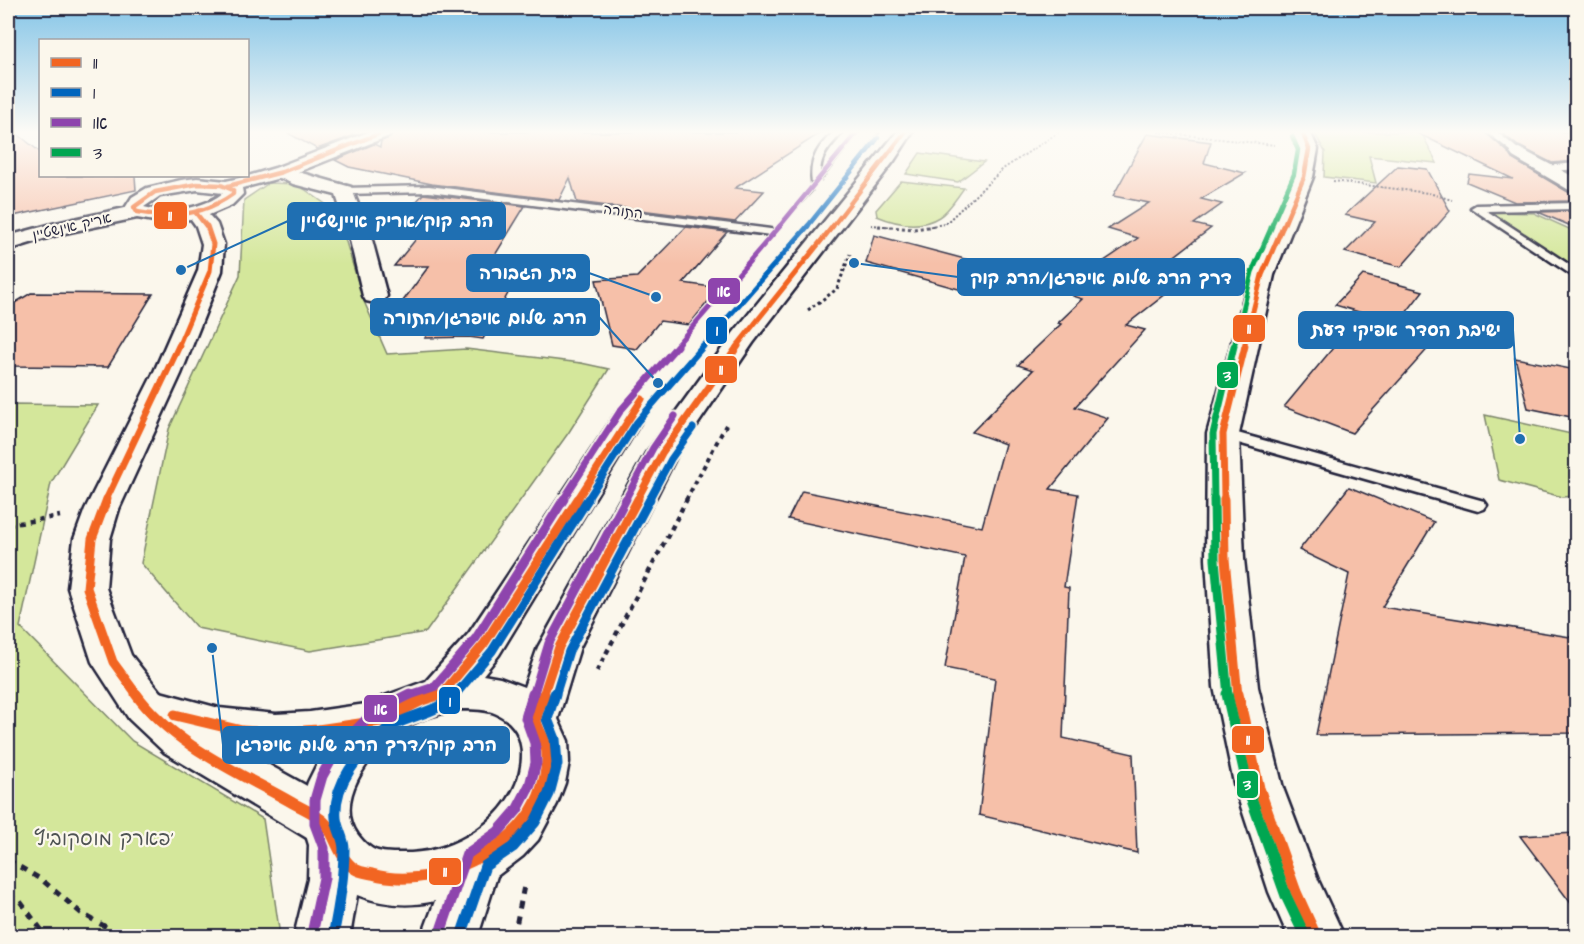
<svg xmlns="http://www.w3.org/2000/svg" width="1584" height="944" font-family="'Architects Daughter','Playpen Sans Hebrew',sans-serif">
  <rect width="100%" height="100%" fill="#fbf7ec"/>
  <filter id="ink" filterUnits="userSpaceOnUse"><feTurbulence type="fractalNoise" baseFrequency=".0167" numOctaves="2"/><feDisplacementMap in="SourceGraphic" scale="12" xChannelSelector="R" yChannelSelector="G"/><feConvolveMatrix kernelMatrix="1 2 1 2 8 2 1 2 1" color-interpolation-filters="sRGB"/></filter>
  <g filter="url(#ink)">
    <g fill="#d4e79b" stroke="#7b846b" stroke-width="1.5">
      <polygon points="1314,132 1421,132 1437,163 1369,156 1376,183 1324,177 1325,152"/>
      <polygon points="920,153 984,162 958,182 906,174"/>
      <path d="M901,181L964,188C957,197 949,211 939,217C920,229 896,224 877,216L876,210Z"/>
      <polygon points="269,183 297,184 331,208 344,235 363,299 387,354 466,349 581,363 609,369 569,432 426,632 310,651 197,628 141,563 169,429 240,275 244,200"/>
      <polygon points="1491,212 1534,213 1576,232 1576,268"/>
      <polygon points="8,404 98,405 51,483 20,627 132,741 263,819 280,936 8,936"/>
      <polygon points="1485,415 1576,435 1576,496 1562,497 1499,480"/>
    </g>
    <g fill="#f6c0a9" stroke="#22223b" stroke-width="1.5">
      <polygon points="8,132 15,132 40,152 40,176 135,176 136,190 8,217"/>
      <polygon points="286,132 349,132 355,135 317,149"/>
      <polygon points="393,132 822,132 735,188 764,191 735,222 577,202 570,178 559,200 432,184 349,167 335,160 374,144 380,147 381,141 390,138"/>
      <polygon points="1415,132 1485,132 1508,152 1512,159 1568,192 1576,194 1576,201 1515,202 1467,182 1469,174 1513,179"/>
      <polygon points="1501,132 1576,132 1576,161 1552,163 1518,146"/>
      <polygon points="1147,134 1211,142 1204,163 1245,173 1201,199 1222,204 1194,224 1211,228 1167,262 1178,265 1162,277 1180,283 1126,325 1145,330 1075,407 1108,418 1050,489 1078,494 1064,587 1069,588 1063,738 1133,754 1137,853 979,815 995,678 945,668 965,557 788,519 802,491 982,527 1005,444 972,432 1033,370 1018,365 1061,324 1058,323 1083,299 1073,296 1097,272 1091,270 1138,238 1108,229 1149,203 1113,196"/>
      <polygon points="1398,166 1427,169 1450,211 1401,267 1345,252 1375,222 1345,215"/>
      <polygon points="423,194 525,206 481,278 517,277 483,339 469,337 425,338 440,309 397,309 429,266 394,266 421,233 389,233"/>
      <polygon points="1576,211 1576,228 1538,212"/>
      <polygon points="686,227 727,232 683,283 719,288 689,325 660,321 637,349 612,345 596,280 637,277"/>
      <polygon points="874,235 999,268 969,292 866,263"/>
      <polygon points="1363,275 1423,291 1392,331 1433,343 1352,433 1284,407 1362,313 1335,305"/>
      <polygon points="31,293 153,294 108,367 8,366 8,307"/>
      <polygon points="1515,358 1576,370 1576,418 1528,408"/>
      <polygon points="1349,487 1434,522 1382,607 1576,638 1576,733 1316,735 1349,574 1299,550"/>
      <polygon points="1576,833 1576,910 1520,836"/>
    </g>
    <g fill="none" stroke-linecap="round" stroke-linejoin="round">
      <g stroke="#22223b" stroke-width="5">
        <g id="service">
          <path d="M834,132H843C821,155 815,164 825,196L820,199L815,196C807,169 812,151 834,132Z"/>
          <polygon points="1487,132 1497,132 1523,153 1516,155"/>
          <polygon points="1576,163 1576,169 1545,172 1540,169 1545,166"/>
          <polygon points="429,186 786,231 791,234 786,237 429,192 344,194 339,191 344,188"/>
          <polygon points="1576,203 1576,209 1487,211 1576,269 1576,278 1471,208 1476,205"/>
          <polygon points="1223,429 1484,501 1487,505 1484,509 1478,511 1217,437 1215,434"/>
        </g>
      </g>
      <g stroke="#22223b" stroke-width="5">
        <g id="minor">
          <path d="M368,132H391L389,136L298,172L351,187L371,236L387,296L384,301L375,303L366,301L363,296L349,236L336,195L293,184L280,178L242,188L243,194L232,205L209,215L217,224L224,244L222,271L181,374L119,509L110,539L106,588L131,655L160,692L219,708L276,714L310,712L380,702L396,708L403,721L396,734C349,751 293,755 244,751L343,806L350,822L343,838L325,845L307,838L164,752L129,719L92,662L68,588L74,539L85,509L153,374L198,271L202,244L196,226L191,219L160,222L137,218L60,234L8,250V236L56,223L125,208L132,197L147,188L181,180L197,178L226,181L248,176L275,168ZM197,190L223,193C203,209 168,214 144,207L160,196Z"/>
          <polygon points="1294,132 1310,132 1318,149 1313,177 1274,275 1239,434 1244,559 1258,687 1283,788 1318,880 1344,936 1288,936 1269,892 1235,788 1214,687 1206,559 1207,434 1250,275 1295,177 1300,149"/>
          <polygon points="1519,148 1576,178 1576,192 1569,190 1513,157 1510,153 1513,149"/>
        </g>
      </g>
      <g stroke="#22223b" stroke-width="5">
        <path id="secondary" d="M861,132H878L827,200L642,420L499,655L483,675L500,678L524,687L538,647L646,453L734,332L897,132H913L894,161L753,343L678,453L580,647L558,719L568,741L569,762L565,783L557,804L538,840L523,856L497,876L478,936H422L435,901C408,907 383,905 357,895L350,936H294L308,879L309,845L301,819L302,800L308,782L324,750L335,734L363,708L382,697L426,681L469,633L618,410L813,192ZM460,709C470,709 482,709 492,712C511,719 521,732 522,753C523,809 463,851 411,853C400,853 385,854 375,850C368,847 362,840 358,835C333,800 370,754 397,733C415,719 438,714 460,709Z"/>
      </g>
      <g stroke="#22223b" stroke-width="2" stroke-dasharray="2 2" stroke-linecap="butt">
        <polyline points="1158,132 1275,145"/>
        <polyline points="1333,181 1429,193 1452,200"/>
        <polyline points="871,225 894,227"/>
        <polyline points="926,227 945,224 1003,169 1059,132"/>
      </g>
      <g stroke="#22223b" stroke-width="3" stroke-dasharray="3 3" stroke-linecap="butt">
        <polyline points="878,226 914,229 935,226"/>
        <polyline points="808,310 837,289 850,254"/>
      </g>
      <polyline stroke="#22223b" stroke-width="4" stroke-dasharray="4.5 4.5" stroke-linecap="butt" points="686,500 726,425"/>
      <g stroke="#22223b" stroke-width="4.5" stroke-dasharray="5 5" stroke-linecap="butt">
        <polyline points="8,525 60,516"/>
        <polyline points="597,671 687,499"/>
      </g>
      <g stroke="#22223b" stroke-width="5" stroke-dasharray="7 7" stroke-linecap="butt">
        <polyline points="8,860 42,880 81,913 122,936"/>
        <polyline points="8,896 19,900 46,936"/>
        <polyline points="514,936 525,881"/>
      </g>
      <use href="#service" fill="#fbf7ec" fill-rule="evenodd"/>
      <use href="#minor" fill="#fbf7ec" fill-rule="evenodd"/>
      <use href="#secondary" fill="#fbf7ec" fill-rule="evenodd"/>
      <g stroke="#fbf7ec" stroke-width="7">
        <g id="bus-1-far4">
          <path d="M197,184L221,185L233,190V194C204,215 172,219 137,212L134,207L155,192Z"/>
          <polyline points="228,186 282,172 383,132"/>
          <polyline points="196,213 207,227"/>
          <polyline points="832,227 905,132"/>
          <polyline points="1283,227 1304,177 1309,149 1302,132"/>
        </g>
      </g>
      <g stroke="#fbf7ec" stroke-width="8">
        <g id="bus-1-far3">
          <polyline points="178,347 210,271 213,244 207,226"/>
          <polyline points="736,347 833,226"/>
          <polyline points="1244,347 1262,275 1283,226"/>
        </g>
      </g>
      <g stroke="#fbf7ec" stroke-width="11">
        <g id="bus-1-far2">
          <polyline points="106,500 179,346"/>
          <polyline points="577,500 642,399"/>
          <polyline points="637,500 662,453 738,346"/>
          <polyline points="1224,500 1223,434 1245,346"/>
        </g>
      </g>
      <g stroke="#fbf7ec" stroke-width="14">
        <g id="bus-1-far1">
          <polyline points="107,499 92,539 87,588 113,662 138,696"/>
          <polyline points="1224,499 1225,559 1238,696"/>
          <polyline points="440,696 484,644 578,499"/>
          <polyline points="543,696 559,647 638,499"/>
        </g>
      </g>
      <g stroke="#fbf7ec" stroke-width="16">
        <g id="bus-1">
          <path d="M136,694C173,745 238,772 291,802C301,808 319,815 326,824C336,838 339,858 355,869C359,872 367,873 372,874C427,890 501,858 531,811C542,793 550,766 546,746C544,737 537,729 536,720C536,713 542,701 544,694"/>
          <polyline points="1238,694 1259,788 1296,892 1316,936"/>
          <polyline points="175,715 242,731 273,733 318,730 380,721 422,700 441,694"/>
        </g>
      </g>
      <g stroke="#fbf7ec" stroke-width="7">
        <polyline id="bus-2-far4" points="807,227 878,138"/>
      </g>
      <g stroke="#fbf7ec" stroke-width="8">
        <polyline id="bus-2-far3" points="702,347 808,226"/>
      </g>
      <g stroke="#fbf7ec" stroke-width="11">
        <g id="bus-2-far2">
          <polyline points="587,500 637,422 703,346"/>
          <polyline points="649,500 671,459 693,428"/>
        </g>
      </g>
      <g stroke="#fbf7ec" stroke-width="14">
        <g id="bus-2-far1">
          <polyline points="454,696 492,651 588,499"/>
          <polyline points="555,696 569,651 650,499"/>
        </g>
      </g>
      <g stroke="#fbf7ec" stroke-width="16">
        <g id="bus-2">
          <path d="M333,936C339,907 344,879 344,849C344,838 337,829 336,818C333,782 359,755 383,733C403,714 438,715 455,694"/>
          <polyline points="461,936 485,866 513,847 535,822 549,794 557,764 555,739 547,719 555,694"/>
        </g>
      </g>
      <g stroke="#fbf7ec" stroke-width="7">
        <polyline id="bus-3-far4" points="779,227 857,132"/>
      </g>
      <g stroke="#fbf7ec" stroke-width="8">
        <polyline id="bus-3-far3" points="675,347 780,226"/>
      </g>
      <g stroke="#fbf7ec" stroke-width="11">
        <g id="bus-3-far2">
          <polyline points="563,500 621,410 677,346"/>
          <polyline points="625,500 653,448 675,416"/>
        </g>
      </g>
      <g stroke="#fbf7ec" stroke-width="14">
        <g id="bus-3-far1">
          <polyline points="407,696 434,687 476,638 564,499"/>
          <polyline points="533,696 549,643 626,499"/>
        </g>
      </g>
      <g stroke="#fbf7ec" stroke-width="16">
        <g id="bus-3">
          <polyline points="440,933 467,854 498,832 517,810 530,785 536,763 535,743 526,718 533,694"/>
          <polyline points="312,934 324,878 324,848 315,824 315,800 322,776 336,751 374,712 410,694"/>
        </g>
      </g>
      <g stroke="#fbf7ec" stroke-width="7">
        <polyline id="bus-4-far4" points="1271,227 1294,174 1298,150 1292,136"/>
      </g>
      <g stroke="#fbf7ec" stroke-width="8">
        <polyline id="bus-4-far3" points="1234,347 1252,272 1272,226"/>
      </g>
      <g stroke="#fbf7ec" stroke-width="11">
        <polyline id="bus-4-far2" points="1214,500 1213,434 1234,346"/>
      </g>
      <g stroke="#fbf7ec" stroke-width="14">
        <polyline id="bus-4-far1" points="1214,499 1215,560 1228,696"/>
      </g>
      <g stroke="#fbf7ec" stroke-width="16">
        <polyline id="bus-4" points="1227,694 1249,792 1286,896 1305,936"/>
      </g>
      <use href="#bus-1-far4" stroke="#f26522" stroke-width="4.5"/>
      <use href="#bus-1-far3" stroke="#f26522" stroke-width="5"/>
      <use href="#bus-1-far2" stroke="#f26522" stroke-width="7"/>
      <use href="#bus-1-far1" stroke="#f26522" stroke-width="9"/>
      <use href="#bus-1" stroke="#f26522" stroke-width="11"/>
      <use href="#bus-2-far4" stroke="#0065bd" stroke-width="4.5"/>
      <use href="#bus-2-far3" stroke="#0065bd" stroke-width="5"/>
      <use href="#bus-2-far2" stroke="#0065bd" stroke-width="7"/>
      <use href="#bus-2-far1" stroke="#0065bd" stroke-width="9"/>
      <use href="#bus-2" stroke="#0065bd" stroke-width="11"/>
      <use href="#bus-3-far4" stroke="#8e44ad" stroke-width="4.5"/>
      <use href="#bus-3-far3" stroke="#8e44ad" stroke-width="5"/>
      <use href="#bus-3-far2" stroke="#8e44ad" stroke-width="7"/>
      <use href="#bus-3-far1" stroke="#8e44ad" stroke-width="9"/>
      <use href="#bus-3" stroke="#8e44ad" stroke-width="11"/>
      <use href="#bus-4-far4" stroke="#00a651" stroke-width="4.5"/>
      <use href="#bus-4-far3" stroke="#00a651" stroke-width="5"/>
      <use href="#bus-4-far2" stroke="#00a651" stroke-width="7"/>
      <use href="#bus-4-far1" stroke="#00a651" stroke-width="9"/>
      <use href="#bus-4" stroke="#00a651" stroke-width="11"/>
    </g>
  </g>
  <linearGradient id="sky" x2="0" y2="1"><stop stop-color="#83c4e7"/><stop offset="0.5" stop-color="#fdfbf6"/><stop offset="1" stop-color="#fdfbf6" stop-opacity="0"/></linearGradient>
  <rect width="1584" height="264" fill="url(#sky)"/>
  <g text-anchor="middle" dominant-baseline="central" stroke-width="4.5" stroke-linejoin="round" paint-order="stroke">
    <g font-size="14" fill="#22223b" stroke="#fbf7ec">
      <text transform="translate(623 212) rotate(7)">התורה</text>
      <text transform="translate(72 227) rotate(-13)">אריק אינשטיין</text>
    </g>
    <g font-size="20" fill="#4e5353" stroke="#fbf7ec">
      <text x="104" y="839">פארק מוסקוביץ'</text>
    </g>
  </g>
  <path fill="none" stroke="#1f6fb2" stroke-width="2" d="M181 270L288 221M656 297L589 273M854 263L958 277M658 383L599 317M1520 439L1513 330M212 648L223 745"/>
  <g fill="#1f6fb2" stroke="#fbf7ec" stroke-width="2">
    <circle cx="181" cy="270" r="6"/>
    <circle cx="656" cy="297" r="6"/>
    <circle cx="854" cy="263" r="6"/>
    <circle cx="658" cy="383" r="6"/>
    <circle cx="1520" cy="439" r="6"/>
    <circle cx="212" cy="648" r="6"/>
  </g>
  <g fill="#1f6fb2" stroke="#1f6fb2" stroke-width="2">
    <rect x="288" y="203" width="217" height="36" rx="6"/>
    <rect x="467" y="255" width="122" height="36" rx="6"/>
    <rect x="958" y="259" width="286" height="36" rx="6"/>
    <rect x="371" y="299" width="228" height="36" rx="6"/>
    <rect x="1299" y="312" width="214" height="36" rx="6"/>
    <rect x="223" y="727" width="286" height="36" rx="6"/>
  </g>
  <g font-size="18" text-anchor="middle" font-weight="bold" fill="#fff">
    <text x="397" y="227">הרב קוק/אריק איינשטיין</text>
    <text x="528" y="279">בית הגבורה</text>
    <text x="1101" y="284">דרך הרב שלום איפרגן/הרב קוק</text>
    <text x="485" y="324">הרב שלום איפרגן/התורה</text>
    <text x="1406" y="336">ישיבת הסדר אפיקי דעת</text>
    <text x="366" y="751">הרב קוק/דרך הרב שלום איפרגן</text>
  </g>
  <g stroke="#fbf7ec" stroke-width="2">
    <rect x="153" y="201" width="35" height="29" rx="6" fill="#f26522"/>
    <rect x="707" y="277" width="34" height="28" rx="6" fill="#8e44ad"/>
    <rect x="1232" y="314" width="34" height="29" rx="6" fill="#f26522"/>
    <rect x="705" y="316" width="23" height="29" rx="6" fill="#0065bd"/>
    <rect x="704" y="355" width="34" height="29" rx="6" fill="#f26522"/>
    <rect x="1216" y="361" width="23" height="28" rx="6" fill="#00a651"/>
    <rect x="438" y="686" width="23" height="29" rx="6" fill="#0065bd"/>
    <rect x="363" y="694" width="35" height="29" rx="6" fill="#8e44ad"/>
    <rect x="1231" y="725" width="34" height="29" rx="6" fill="#f26522"/>
    <rect x="1236" y="770" width="23" height="29" rx="6" fill="#00a651"/>
    <rect x="428" y="857" width="34" height="29" rx="6" fill="#f26522"/>
  </g>
  <g font-size="16" text-anchor="middle" font-weight="bold" fill="#fff">
    <text x="170" y="221">11</text>
    <text x="724" y="297">1א</text>
    <text x="1249" y="334">11</text>
    <text x="717" y="336">1</text>
    <text x="721" y="375">11</text>
    <text x="1227" y="381">3</text>
    <text x="450" y="707">1</text>
    <text x="381" y="715">1א</text>
    <text x="1248" y="745">11</text>
    <text x="1247" y="790">3</text>
    <text x="445" y="877">11</text>
  </g>
  <rect width="1584" height="944" fill="none" stroke="#fbf7ec" stroke-width="30"/>
  <rect x="15" y="15" width="1554" height="914" fill="none" stroke="#22223b" stroke-width="2" filter="url(#ink)"/>
  <rect x="39" y="39" width="210" height="138" fill="#fbf7ec" stroke="#a4a2a5" stroke-width="1.5"/>
  <rect x="51" y="58" width="30" height="9" fill="#f26522" stroke="#a4a2a5" stroke-width="1.5"/>
  <text x="93" y="69" font-size="18" fill="#22223b">11</text>
  <rect x="51" y="88" width="30" height="9" fill="#0065bd" stroke="#a4a2a5" stroke-width="1.5"/>
  <text x="93" y="99" font-size="18" fill="#22223b">1</text>
  <rect x="51" y="118" width="30" height="9" fill="#8e44ad" stroke="#a4a2a5" stroke-width="1.5"/>
  <text x="93" y="129" font-size="18" fill="#22223b">1א</text>
  <rect x="51" y="148" width="30" height="9" fill="#00a651" stroke="#a4a2a5" stroke-width="1.5"/>
  <text x="93" y="159" font-size="18" fill="#22223b">3</text>
</svg>
